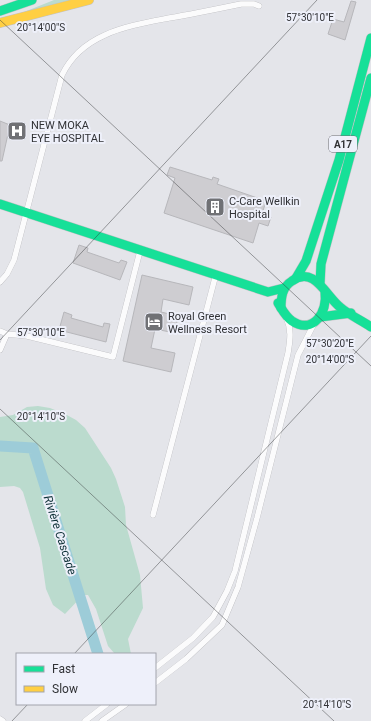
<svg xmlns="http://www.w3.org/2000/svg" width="371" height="721" font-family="Roboto,sans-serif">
  <rect width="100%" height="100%" fill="#e4e5ea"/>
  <g fill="#bbdbce">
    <polygon points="54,0 74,0 19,14"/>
    <polygon points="38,406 50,408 65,414 76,420 85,428 111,468 116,479 125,507 126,525 140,575 143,608 128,639 131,654 115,654 108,646 96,609 88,595 83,595 65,614 53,605 46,589 40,548 23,492 20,488 14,486 0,487 0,417 13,415 27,407"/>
  </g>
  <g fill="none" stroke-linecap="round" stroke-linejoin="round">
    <polyline stroke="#9dccd8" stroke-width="11" points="0,446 33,448 98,654"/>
  </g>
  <g fill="#cecdd1" stroke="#b7b7bb">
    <polygon points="351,1 356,2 345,40 328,34 333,19 344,22"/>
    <polygon points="0,121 10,125 2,161 0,161"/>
    <polygon points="170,167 212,180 213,177 219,179 217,184 266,201 262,214 271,217 268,226 259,223 253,243 164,213 175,178 167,175"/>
    <polygon points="79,245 88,248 87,252 119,263 121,260 127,262 120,280 73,263"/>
    <polygon points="142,275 193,287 189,305 163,299 161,312 178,316 175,333 155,329 151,348 175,353 171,372 123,361"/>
    <polygon points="64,312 72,315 71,318 103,327 104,323 110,324 106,342 59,330"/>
  </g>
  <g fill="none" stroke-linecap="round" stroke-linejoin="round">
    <g stroke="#b4b4b8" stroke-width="6">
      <g id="street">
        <path d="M0,282L7,274L14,260L62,75C82,33 128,26 169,18C193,14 217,9 241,4H254L259,6"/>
        <polyline points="0,331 7,334 27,336 113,357 140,251"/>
        <polyline points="0,350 7,334"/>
        <polyline points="153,515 216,274"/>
        <path d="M155,668L193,638L213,617L227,591L235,571L288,353C290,340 292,330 286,317"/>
        <polyline points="155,683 186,659 222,625 238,587 257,518 298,355 315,322"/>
        <polyline points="0,719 3,721"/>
        <polyline points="85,721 107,704"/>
        <polyline points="102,721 126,704"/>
      </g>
    </g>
    <g stroke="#c1c1c4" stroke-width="10">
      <g id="fast">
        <polyline points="0,11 32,0"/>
        <polyline points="0,204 268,292 284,288"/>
        <polyline points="296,278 306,261 339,160 371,38"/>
        <polyline points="320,284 321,264 371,78"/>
        <path d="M278,303C282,309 285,316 292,321C313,335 328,312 325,292"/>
        <path d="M281,308C281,298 282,287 292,281C314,265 326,296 340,307C349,315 361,320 371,327"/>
        <polyline points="320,317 351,313"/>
      </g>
    </g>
    <g stroke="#c1c1c4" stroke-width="10">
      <polyline id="slow" points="0,23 89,0"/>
    </g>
    <use href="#street" stroke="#fbfbfc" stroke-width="5.5"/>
    <use href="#fast" stroke="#16e098" stroke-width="9"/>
    <use href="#slow" stroke="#ffcf43" stroke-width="9"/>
  </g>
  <path fill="none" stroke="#313236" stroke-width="1" stroke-opacity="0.45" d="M0,20L371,366M0,340L317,0M0,409L334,721M74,654L371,336M12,721L28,704"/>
  <defs>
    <g id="hospital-square" transform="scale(1)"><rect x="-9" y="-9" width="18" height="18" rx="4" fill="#707175" stroke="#eef0fa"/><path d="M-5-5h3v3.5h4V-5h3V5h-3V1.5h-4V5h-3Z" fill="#fff"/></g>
    <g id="building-square" transform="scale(1)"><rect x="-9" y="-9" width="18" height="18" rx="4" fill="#707175" stroke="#eef0fa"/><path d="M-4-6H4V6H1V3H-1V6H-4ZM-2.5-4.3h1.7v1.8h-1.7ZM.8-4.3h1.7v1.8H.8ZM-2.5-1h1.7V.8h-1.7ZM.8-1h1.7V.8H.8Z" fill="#fff"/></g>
    <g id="hotel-square" transform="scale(1)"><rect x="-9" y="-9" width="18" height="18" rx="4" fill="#707175" stroke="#eef0fa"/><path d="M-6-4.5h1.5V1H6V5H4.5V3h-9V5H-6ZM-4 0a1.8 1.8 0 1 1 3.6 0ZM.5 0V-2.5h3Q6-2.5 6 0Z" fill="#fff"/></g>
  </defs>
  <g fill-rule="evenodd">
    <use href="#hospital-square" x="17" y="131"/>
    <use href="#building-square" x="215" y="207"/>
    <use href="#hotel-square" x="154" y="322"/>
  </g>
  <g text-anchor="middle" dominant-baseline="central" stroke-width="4" stroke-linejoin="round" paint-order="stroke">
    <rect fill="#eef0fa" stroke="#6a6b71" stroke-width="1" x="329" y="136" width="28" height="16" rx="3"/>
    <g font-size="10" font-weight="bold" fill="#313236">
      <text x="343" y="144">A17</text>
    </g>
    <g font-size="11" fill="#313236" stroke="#eef0fa" text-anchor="start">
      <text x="31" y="125">NEW MOKA<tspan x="31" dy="13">EYE HOSPITAL</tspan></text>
      <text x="229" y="201">C-Care Wellkin<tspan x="229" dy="13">Hospital</tspan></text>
      <text x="168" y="316">Royal Green<tspan x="168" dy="13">Wellness Resort</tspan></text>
    </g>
    <g font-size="12" font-style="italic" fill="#103238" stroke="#eef0fa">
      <text transform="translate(60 535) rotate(72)">Rivière Cascade</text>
    </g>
  </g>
  <g font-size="10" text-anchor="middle" fill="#313236" stroke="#eef0fa" stroke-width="4" stroke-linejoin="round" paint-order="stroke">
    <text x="310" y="21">57°30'10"E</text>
    <text x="41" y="31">20°14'00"S</text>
    <text x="41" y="336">57°30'10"E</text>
    <text x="330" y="347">57°30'20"E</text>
    <text x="330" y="363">20°14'00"S</text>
    <text x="41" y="420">20°14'10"S</text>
    <text x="327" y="708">20°14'10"S</text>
  </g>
  <rect x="16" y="653" width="140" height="52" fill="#eef0fa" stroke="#a2a4ac"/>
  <rect x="24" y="666" width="20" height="6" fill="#16e098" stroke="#a2a4ac"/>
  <text x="52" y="673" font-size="12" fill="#313236">Fast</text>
  <rect x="24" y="686" width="20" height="6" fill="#ffcf43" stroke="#a2a4ac"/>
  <text x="52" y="693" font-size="12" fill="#313236">Slow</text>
</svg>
